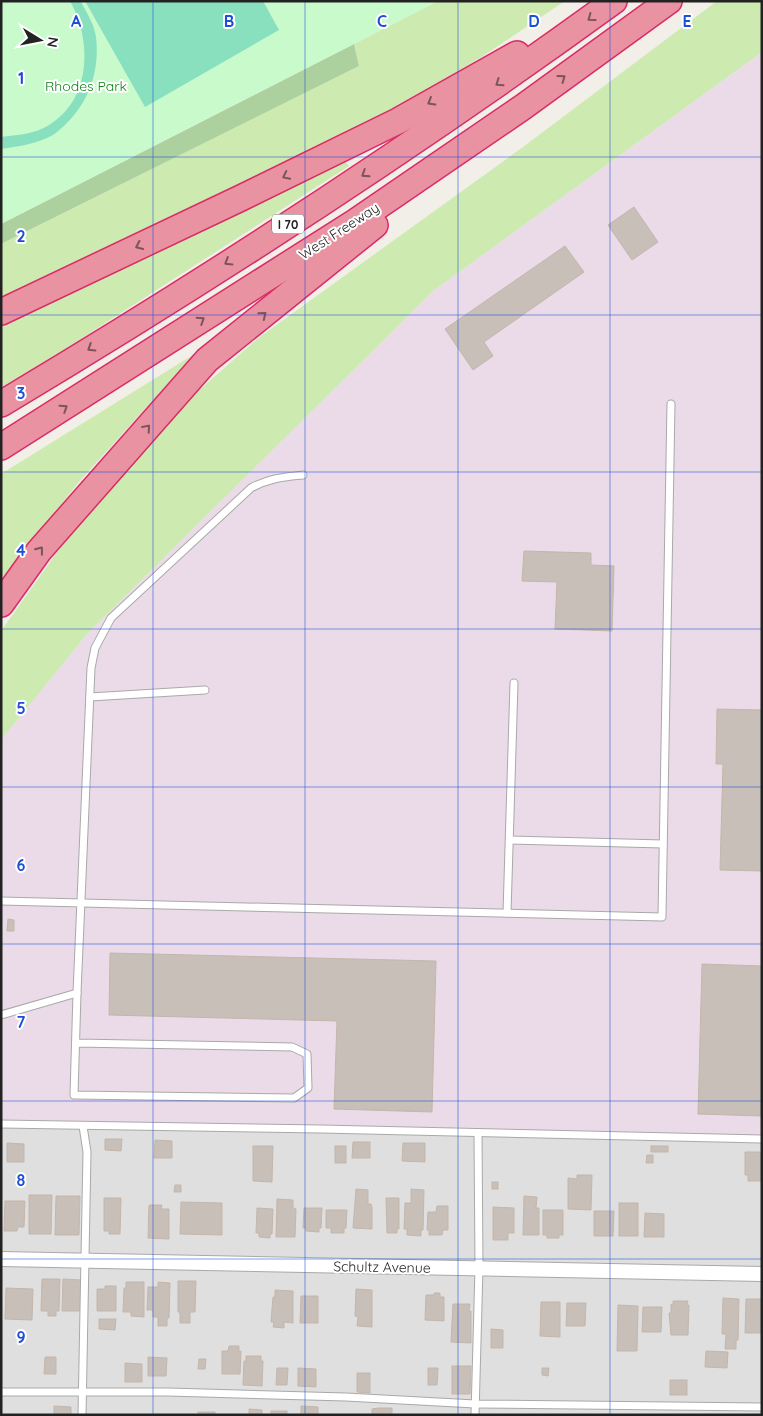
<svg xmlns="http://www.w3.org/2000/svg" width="763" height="1416" font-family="Quicksand,sans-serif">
  <rect width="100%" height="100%" fill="#f2efe9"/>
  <polygon fill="#e0dfdf" points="1,1121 762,1139 762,1415 1,1415"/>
  <polygon fill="#ebdbe8" points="762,52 762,1139 1,1121 1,740 88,633 433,291"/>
  <g fill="#cdebb0">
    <polygon points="438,1 565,1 483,56 373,122 1,299 1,244 359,66 354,44"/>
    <polygon points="717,1 762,1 762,52 433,291 88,633 1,740 1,631 90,506 188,400 257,339 523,147"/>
    <polygon points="345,161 349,166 48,360 1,387 1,326"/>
    <polygon points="212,343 152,401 78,483 1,580 1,474"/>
  </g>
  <polygon fill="#add19e" points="354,44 359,66 1,244 1,224"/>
  <polygon fill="#c8facc" points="1,1 438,1 1,224"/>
  <g fill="#88e0be">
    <path d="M70,1L81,2C87,13 94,24 96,37C100,71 89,102 65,125C61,128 58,132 53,135C37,144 20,146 1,149V137C17,135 35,134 49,125C92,99 92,40 70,1Z"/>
    <polygon points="85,1 263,1 279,30 145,107"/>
  </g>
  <g fill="#c7bfb8" stroke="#c4b6ab">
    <polygon points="634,207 658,242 632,260 608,225"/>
    <polygon points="565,246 584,272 484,342 493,356 473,370 445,329"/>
    <polygon points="524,551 591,553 591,565 614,566 612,631 555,629 557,582 522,581"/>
    <polygon points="717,709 762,710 762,871 720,870 723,764 716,764"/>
    <polygon points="8,919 14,920 14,931 7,931"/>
    <polygon points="110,953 436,961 432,1112 334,1109 337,1021 109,1015"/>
    <polygon points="702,964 762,966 762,1116 698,1114"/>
    <polygon points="105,1139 122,1139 121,1151 105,1150"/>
    <polygon points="155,1140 172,1141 172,1158 154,1158"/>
    <polygon points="353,1142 370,1142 370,1158 352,1158"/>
    <polygon points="7,1143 24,1144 24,1162 7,1162"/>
    <polygon points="403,1143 425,1143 425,1162 402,1161"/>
    <polygon points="253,1146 273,1146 272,1182 253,1181"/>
    <rect x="335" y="1146" width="11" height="17"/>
    <rect x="651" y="1146" width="17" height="6"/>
    <polygon points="745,1152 762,1152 762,1181 748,1181 748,1175 745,1175"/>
    <polygon points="647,1155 653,1155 653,1163 646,1163"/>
    <polygon points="577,1175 592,1175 591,1210 568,1209 568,1178 577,1179"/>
    <rect x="492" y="1182" width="6" height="7"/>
    <polygon points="175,1185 181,1185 181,1192 174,1192"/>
    <polygon points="356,1189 368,1190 368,1204 371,1204 372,1208 372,1229 353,1228"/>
    <polygon points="411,1189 424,1190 423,1230 421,1230 421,1236 407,1235 407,1229 404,1229 405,1203 411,1203"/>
    <polygon points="29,1195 52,1195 51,1234 29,1234"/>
    <polygon points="56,1196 80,1196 79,1235 55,1235"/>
    <polygon points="524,1196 537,1197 536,1208 539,1208 539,1235 523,1235"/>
    <polygon points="104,1198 121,1198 120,1234 109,1234 109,1231 104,1231"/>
    <polygon points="386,1198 399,1198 399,1229 397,1229 397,1233 387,1233"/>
    <polygon points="277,1199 293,1200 293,1208 296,1209 295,1237 276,1237"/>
    <polygon points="5,1201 25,1201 24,1227 18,1227 17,1231 4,1231"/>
    <polygon points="181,1202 222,1203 222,1235 180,1234"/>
    <rect x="619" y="1203" width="19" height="33"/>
    <polygon points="149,1205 162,1205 161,1209 169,1209 169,1239 148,1238"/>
    <polygon points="437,1206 448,1206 448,1230 443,1230 442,1235 429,1235 429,1230 427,1230 428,1212 436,1212"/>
    <polygon points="493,1207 514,1208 514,1233 508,1233 508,1240 493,1240"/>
    <polygon points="257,1208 273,1209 272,1234 270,1234 270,1238 259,1237 259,1233 256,1233"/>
    <polygon points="304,1208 322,1208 321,1228 319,1228 319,1232 306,1231 306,1228 303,1228"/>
    <polygon points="326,1210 347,1210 346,1228 344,1228 344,1233 331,1233 331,1228 326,1228"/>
    <polygon points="543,1210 563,1210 563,1235 559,1235 559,1238 547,1238 547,1235 543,1235"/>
    <polygon points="594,1211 614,1211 613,1236 594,1236"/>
    <polygon points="645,1213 664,1214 664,1237 644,1237"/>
    <polygon points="42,1279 60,1279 59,1311 56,1311 56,1316 48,1316 48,1311 41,1311"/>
    <polygon points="63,1279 82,1280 81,1311 62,1311"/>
    <polygon points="178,1281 196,1281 195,1312 190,1312 190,1323 180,1323 180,1312 178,1312"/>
    <polygon points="126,1282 144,1282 144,1317 131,1316 131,1312 123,1312 124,1288 126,1288"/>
    <polygon points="158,1282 170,1283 169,1318 167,1318 167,1326 158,1326 158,1317 153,1317 153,1310 147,1310 148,1287 158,1287"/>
    <polygon points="105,1286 116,1286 116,1311 97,1311 97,1289 105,1289"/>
    <polygon points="6,1288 33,1289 32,1320 5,1319"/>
    <polygon points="356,1289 372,1290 372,1327 357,1326 358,1317 355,1316"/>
    <polygon points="275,1290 293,1291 293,1323 284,1322 284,1328 273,1327 274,1322 271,1322 273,1297 275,1297"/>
    <polygon points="434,1293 440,1293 440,1297 444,1297 444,1321 425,1320 426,1295 434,1295"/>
    <polygon points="301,1296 318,1296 318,1323 300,1323"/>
    <polygon points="723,1298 739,1299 738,1340 736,1340 736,1349 725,1349 726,1334 722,1334"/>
    <polygon points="746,1299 762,1299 762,1333 745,1333"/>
    <polygon points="673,1301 688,1301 687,1305 689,1305 688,1335 671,1335 669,1313 671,1313 671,1304 673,1305"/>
    <polygon points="541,1302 560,1302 560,1337 540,1336"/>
    <polygon points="567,1303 586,1303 585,1326 566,1326"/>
    <polygon points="453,1304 470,1304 469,1311 471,1311 471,1343 451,1342"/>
    <polygon points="618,1305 638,1306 637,1351 617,1351"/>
    <polygon points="643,1307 662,1307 661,1332 642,1332"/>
    <polygon points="99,1319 116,1319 115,1330 99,1329"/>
    <polygon points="491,1329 503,1330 503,1348 491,1348"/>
    <polygon points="229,1346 239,1346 239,1352 241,1351 240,1374 222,1374 222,1351 228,1351"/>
    <polygon points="706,1351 728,1352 727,1368 705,1367"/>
    <polygon points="246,1356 261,1356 261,1361 263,1361 262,1386 243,1385 244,1361 246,1361"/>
    <polygon points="45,1357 56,1357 56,1374 44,1374"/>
    <polygon points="148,1357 167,1358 166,1376 148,1376"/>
    <polygon points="199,1359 206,1359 205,1369 198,1369"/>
    <polygon points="125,1363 142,1364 142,1382 125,1382"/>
    <polygon points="452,1366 471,1366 470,1394 452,1394"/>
    <polygon points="277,1368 288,1368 287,1385 276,1385"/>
    <polygon points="298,1368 316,1369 316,1387 298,1386"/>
    <polygon points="428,1368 438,1368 437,1385 428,1385"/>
    <polygon points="542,1368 549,1368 548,1376 542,1375"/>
    <polygon points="357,1373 370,1373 370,1393 357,1392"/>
    <rect x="670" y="1380" width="17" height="15"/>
    <polygon points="54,1406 71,1407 71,1415 54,1415"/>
    <polygon points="301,1406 318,1407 318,1415 301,1415"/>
    <polygon points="379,1408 392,1408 392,1415 372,1415 372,1409"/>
    <polygon points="249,1409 262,1410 262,1415 249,1415"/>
    <rect x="271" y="1411" width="16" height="4"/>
    <rect x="198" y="1412" width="17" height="3"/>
  </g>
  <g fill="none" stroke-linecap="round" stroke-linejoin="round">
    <g stroke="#a9a9a9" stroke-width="9">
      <g id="service">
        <polyline points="90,697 205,690"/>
        <polyline points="510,840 663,844"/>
        <polyline points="1,901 662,917 671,404"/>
        <polyline points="507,913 514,683"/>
        <polyline points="1,1015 77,993"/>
        <path d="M76,1043L292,1047L307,1054L308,1088L294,1098L74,1095L77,993L91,668L95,648L111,618L251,488C269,478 284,477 303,475"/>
        <polyline points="1,1124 321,1129 762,1139"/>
        <polyline points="1,1392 168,1392 346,1397 475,1404 762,1407"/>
        <polyline points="82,1415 87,1152 83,1126"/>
        <polyline points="475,1415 479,1268 478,1133"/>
      </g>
    </g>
    <g stroke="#a9a9a9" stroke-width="16">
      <polyline id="minor" points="1,1259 762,1274"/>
    </g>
    <g stroke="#dc2a67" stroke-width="28">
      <g id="motorway">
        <polyline points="1,312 241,198 398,121 517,54"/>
        <path d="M1,404C210,279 417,144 614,1"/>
        <polyline points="1,447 355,222 523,107 669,1"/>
        <polyline points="1,604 39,551 207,360 375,225"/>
      </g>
    </g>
    <use href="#service" stroke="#fff" stroke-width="7"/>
    <use href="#minor" stroke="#fff" stroke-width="14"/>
    <use href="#motorway" stroke="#e892a2" stroke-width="25"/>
  </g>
  <defs><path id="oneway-chevron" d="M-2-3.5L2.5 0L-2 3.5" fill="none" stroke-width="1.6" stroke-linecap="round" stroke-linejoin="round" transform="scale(1.25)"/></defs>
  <g stroke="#7b545c">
    <use href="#oneway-chevron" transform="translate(591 18) rotate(144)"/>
    <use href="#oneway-chevron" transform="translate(562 78) rotate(-36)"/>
    <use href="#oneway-chevron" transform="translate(499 83) rotate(145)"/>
    <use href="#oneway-chevron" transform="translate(431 102) rotate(150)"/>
    <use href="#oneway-chevron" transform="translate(365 174) rotate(147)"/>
    <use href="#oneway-chevron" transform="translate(286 176) rotate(154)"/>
    <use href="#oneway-chevron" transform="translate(139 246) rotate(155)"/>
    <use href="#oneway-chevron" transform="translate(228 262) rotate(148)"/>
    <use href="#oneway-chevron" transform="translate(263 315) rotate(-39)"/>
    <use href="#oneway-chevron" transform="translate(201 320) rotate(-33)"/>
    <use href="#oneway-chevron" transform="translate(91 348) rotate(148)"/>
    <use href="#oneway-chevron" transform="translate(64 408) rotate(-33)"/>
    <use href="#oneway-chevron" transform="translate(147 428) rotate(-49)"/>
    <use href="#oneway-chevron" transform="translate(40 550) rotate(-52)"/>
  </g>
  <path fill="none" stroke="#1d4ed8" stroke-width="1" stroke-opacity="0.55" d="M153,1V1415M305,1V1415M458,1V1415M610,1V1415M1,157H762M1,315H762M1,472H762M1,629H762M1,787H762M1,944H762M1,1101H762M1,1259H762"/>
  <g text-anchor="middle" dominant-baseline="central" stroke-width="4" stroke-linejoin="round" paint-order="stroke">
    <rect fill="#fff" stroke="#646464" stroke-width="1" x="272" y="214.5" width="32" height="19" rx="4"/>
    <g font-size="12" font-weight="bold" fill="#222">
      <text x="288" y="224">I 70</text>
    </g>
    <g font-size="14" fill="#0c8416" stroke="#fff">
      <text x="86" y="86">Rhodes Park</text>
    </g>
    <g font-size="14" fill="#222" stroke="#fff">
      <text transform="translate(339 231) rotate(-33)">West Freeway</text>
      <text transform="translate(382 1267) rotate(1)">Schultz Avenue</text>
    </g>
  </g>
  <g font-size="16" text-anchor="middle" font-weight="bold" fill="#1d4ed8" stroke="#fff" stroke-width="4" stroke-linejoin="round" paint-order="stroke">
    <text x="76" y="27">A</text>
    <text x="229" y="27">B</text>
    <text x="382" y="27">C</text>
    <text x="534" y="27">D</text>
    <text x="687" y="27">E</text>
    <text x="21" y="84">1</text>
    <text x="21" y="242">2</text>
    <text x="21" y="399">3</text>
    <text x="21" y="556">4</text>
    <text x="21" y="714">5</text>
    <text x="21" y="871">6</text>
    <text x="21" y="1028">7</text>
    <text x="21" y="1186">8</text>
    <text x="21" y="1343">9</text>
  </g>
  <rect width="763" height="1416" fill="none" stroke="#222222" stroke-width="5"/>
  <g transform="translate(40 40) rotate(100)" stroke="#ffffff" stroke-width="4" paint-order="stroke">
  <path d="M0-4L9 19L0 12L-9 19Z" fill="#222222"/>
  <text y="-8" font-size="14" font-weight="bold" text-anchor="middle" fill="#222222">N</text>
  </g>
</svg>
